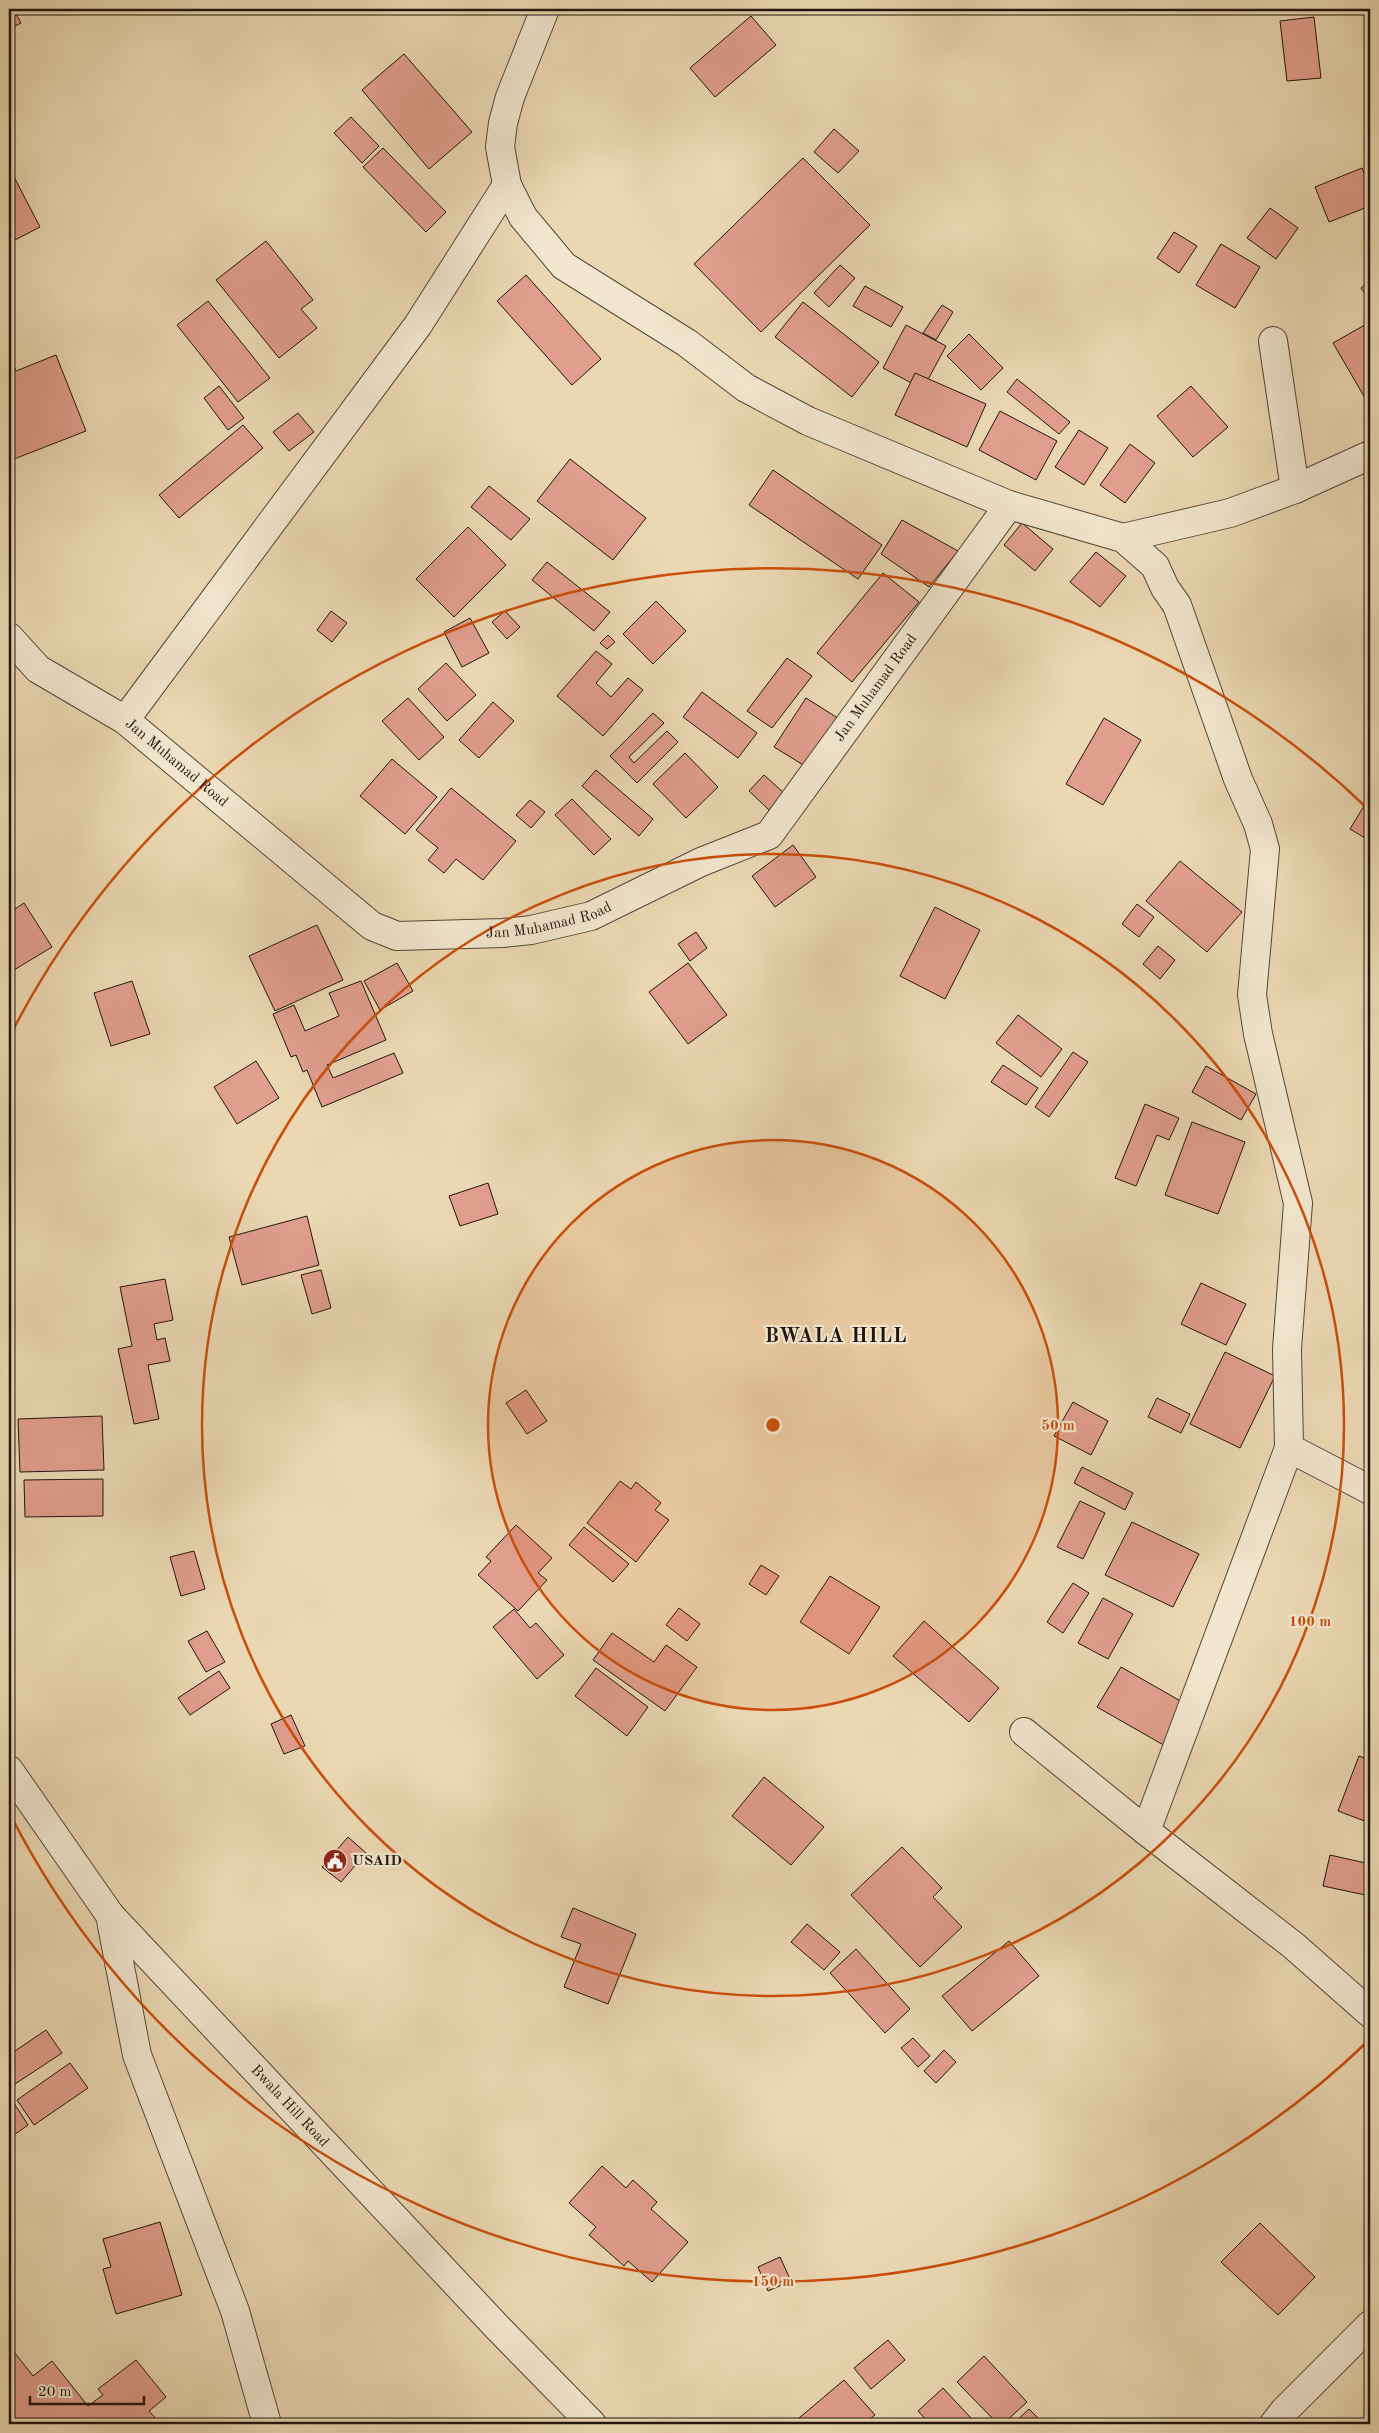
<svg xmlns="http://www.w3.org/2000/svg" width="1379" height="2433" font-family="'Old Standard TT',serif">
  <rect width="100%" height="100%" fill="#ebd8b3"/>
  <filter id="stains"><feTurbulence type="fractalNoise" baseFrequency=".004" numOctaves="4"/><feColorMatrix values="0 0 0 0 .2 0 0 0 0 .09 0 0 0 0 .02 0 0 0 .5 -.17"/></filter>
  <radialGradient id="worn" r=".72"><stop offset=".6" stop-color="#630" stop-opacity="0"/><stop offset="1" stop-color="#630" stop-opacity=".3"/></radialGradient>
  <g fill="#e19e8d" stroke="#20150f">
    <polygon points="9,9 13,9 21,23 9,29"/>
    <polygon points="751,16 776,45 715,97 690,68"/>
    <polygon points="1314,17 1321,78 1287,81 1280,21"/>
    <polygon points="404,54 472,132 429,169 362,90"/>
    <polygon points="351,117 379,146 362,163 334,133"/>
    <polygon points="834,129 859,151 838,173 814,152"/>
    <polygon points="383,148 446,212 426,232 363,167"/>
    <polygon points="803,158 870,225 761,332 694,264"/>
    <polygon points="1362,168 1370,188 1370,206 1329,222 1315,187"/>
    <polygon points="12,173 40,227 9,243 9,175"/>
    <polygon points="1270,208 1298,228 1276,259 1247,238"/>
    <polygon points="1174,232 1197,246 1179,273 1157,258"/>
    <polygon points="266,241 313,300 301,309 317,328 279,358 216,280"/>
    <polygon points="1221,244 1260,267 1235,308 1196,285"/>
    <polygon points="840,265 855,278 829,307 814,293"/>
    <polygon points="526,275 601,359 572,385 497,301"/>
    <polygon points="1370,281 1370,300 1361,288"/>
    <polygon points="865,286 903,307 891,327 853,306"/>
    <polygon points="208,301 270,378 238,402 177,325"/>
    <polygon points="803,302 879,362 852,397 775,337"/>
    <polygon points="942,305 953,312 936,340 923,333"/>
    <polygon points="1370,322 1370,395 1365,398 1333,343"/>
    <polygon points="906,325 946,346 923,389 883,368"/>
    <polygon points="969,334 1003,368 981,390 947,356"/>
    <polygon points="56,355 86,431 9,461 9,356 16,371"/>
    <polygon points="915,373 986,404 967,447 895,415"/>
    <polygon points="1017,379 1070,422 1059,434 1007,392"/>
    <polygon points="219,386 244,418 228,430 204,398"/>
    <polygon points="1191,386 1228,427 1193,457 1157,416"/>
    <polygon points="1000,411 1057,441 1036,480 979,450"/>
    <polygon points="298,413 314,432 289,451 273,432"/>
    <polygon points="243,425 263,448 179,518 159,495"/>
    <polygon points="1079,430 1108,448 1084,485 1055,467"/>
    <polygon points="1130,444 1155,463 1125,503 1100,485"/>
    <polygon points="570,459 646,518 613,560 537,501"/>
    <polygon points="773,470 882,545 858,579 749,505"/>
    <polygon points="489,486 530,519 511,540 471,507"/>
    <polygon points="902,520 958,551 929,587 881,554"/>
    <polygon points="1022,523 1053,549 1035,571 1004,545"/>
    <polygon points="468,527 506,565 454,617 416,579"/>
    <polygon points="1096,552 1126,576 1100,607 1070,582"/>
    <polygon points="547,562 610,612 594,631 532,580"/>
    <polygon points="883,573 919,602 852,682 817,653"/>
    <polygon points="656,601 686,631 653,664 623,634"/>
    <polygon points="331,611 347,623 332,642 317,630"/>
    <polygon points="505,611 520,627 507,639 492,622"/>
    <polygon points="470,618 489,653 462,667 444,632"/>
    <polygon points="608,635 615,642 607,649 600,643"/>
    <polygon points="596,651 612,664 596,683 611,697 628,678 643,690 603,736 557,696"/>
    <polygon points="787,658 812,676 772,728 747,711"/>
    <polygon points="446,663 476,695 447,721 418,689"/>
    <polygon points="702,692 757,733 738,758 683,717"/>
    <polygon points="408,698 444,737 419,760 382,721"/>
    <polygon points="806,698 844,722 813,771 774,747"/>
    <polygon points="493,702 514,721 479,758 459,740"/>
    <polygon points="653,713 664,723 629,757 634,763 667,731 678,742 637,783 610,756"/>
    <polygon points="1104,718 1141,740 1103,805 1066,784"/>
    <polygon points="685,753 718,787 686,818 653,784"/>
    <polygon points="392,759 437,797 405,834 360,796"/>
    <polygon points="596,770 653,819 639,836 582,786"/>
    <polygon points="764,775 784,793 769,810 749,791"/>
    <polygon points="451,788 516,841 483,880 456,859 444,873 428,860 438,848 416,830"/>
    <polygon points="1370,796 1370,841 1350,829"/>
    <polygon points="572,799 611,839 594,855 555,815"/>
    <polygon points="530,800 545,812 531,828 516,815"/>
    <polygon points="793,845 816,877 775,907 752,876"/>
    <polygon points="1180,861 1242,912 1207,952 1146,901"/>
    <polygon points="24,903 52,947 9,973 9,913"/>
    <polygon points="1137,904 1154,917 1139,937 1122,924"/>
    <polygon points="935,907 980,930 945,999 900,976"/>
    <polygon points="317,925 343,980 275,1011 249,956"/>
    <polygon points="696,932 707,948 690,961 678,944"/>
    <polygon points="1158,946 1175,960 1160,979 1143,964"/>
    <polygon points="397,963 413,991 380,1010 364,981"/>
    <polygon points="688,963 727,1015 688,1044 649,992"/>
    <polygon points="132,981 150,1034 111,1046 94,993"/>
    <polygon points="361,981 386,1040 327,1065 333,1078 394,1053 403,1073 322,1107 307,1070 303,1072 296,1055 291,1057 273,1014 294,1005 305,1031 339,1016 329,993"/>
    <polygon points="1018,1015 1062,1049 1041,1077 996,1043"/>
    <polygon points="1073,1052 1088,1062 1049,1117 1035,1107"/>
    <polygon points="256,1061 279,1098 237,1124 214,1087"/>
    <polygon points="1003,1065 1038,1088 1026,1105 991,1082"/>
    <polygon points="1206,1066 1256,1094 1241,1120 1192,1092"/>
    <polygon points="1145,1104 1179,1118 1169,1140 1157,1135 1136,1186 1115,1178"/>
    <polygon points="1192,1122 1245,1142 1218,1214 1165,1195"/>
    <polygon points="488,1183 498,1214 460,1226 449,1196"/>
    <polygon points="307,1216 319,1265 242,1285 229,1237"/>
    <polygon points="321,1270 331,1308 312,1314 301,1275"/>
    <polygon points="165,1279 173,1320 154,1324 157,1340 165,1338 170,1361 148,1365 159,1419 134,1424 118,1349 132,1346 120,1287"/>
    <polygon points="1201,1283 1246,1304 1226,1345 1181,1324"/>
    <polygon points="1225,1352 1275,1376 1240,1448 1190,1424"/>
    <polygon points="526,1390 547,1421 527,1434 506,1403"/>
    <polygon points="1157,1398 1190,1414 1181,1433 1148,1417"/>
    <polygon points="1073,1402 1108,1421 1091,1455 1054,1436"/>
    <polygon points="102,1416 104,1470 20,1472 18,1419"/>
    <polygon points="1082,1467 1133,1493 1125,1510 1074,1483"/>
    <polygon points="103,1479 103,1516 25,1517 24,1480"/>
    <polygon points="620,1481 631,1489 636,1482 661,1503 655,1510 669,1520 636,1562 587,1523"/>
    <polygon points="1080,1501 1105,1513 1083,1559 1057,1547"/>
    <polygon points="1132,1522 1199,1554 1173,1607 1105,1575"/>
    <polygon points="516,1525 552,1558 538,1573 547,1580 518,1611 478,1575 491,1561 486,1557"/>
    <polygon points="584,1527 629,1564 613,1582 569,1545"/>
    <polygon points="194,1551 205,1589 181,1596 170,1557"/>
    <polygon points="761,1565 779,1576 766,1595 749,1584"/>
    <polygon points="830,1576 880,1607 849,1654 800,1622"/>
    <polygon points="1073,1583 1089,1593 1063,1633 1047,1622"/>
    <polygon points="1103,1598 1133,1614 1108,1659 1078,1643"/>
    <polygon points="679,1608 700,1624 687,1641 666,1625"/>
    <polygon points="514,1609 530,1628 536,1623 564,1655 537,1679 493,1627"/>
    <polygon points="924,1621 999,1688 969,1722 893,1656"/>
    <polygon points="207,1631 225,1662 206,1672 188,1641"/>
    <polygon points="612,1633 654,1662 666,1645 697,1667 665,1711 593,1660"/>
    <polygon points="1121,1667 1191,1707 1167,1747 1097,1707"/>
    <polygon points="596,1668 648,1707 627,1736 575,1696"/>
    <polygon points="219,1671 230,1688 190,1715 178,1698"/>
    <polygon points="291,1715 305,1746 284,1754 271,1724"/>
    <polygon points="1359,1756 1370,1760 1370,1823 1338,1811"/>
    <polygon points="764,1777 824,1827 791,1865 732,1816"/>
    <polygon points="348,1837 366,1853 341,1882 322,1867"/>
    <polygon points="902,1847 942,1888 933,1897 962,1927 920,1967 851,1895"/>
    <polygon points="1330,1855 1370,1864 1370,1896 1323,1886"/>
    <polygon points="573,1908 636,1934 608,2004 564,1987 581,1944 561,1937"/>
    <polygon points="807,1924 840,1952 824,1970 791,1942"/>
    <polygon points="1009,1941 1039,1976 972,2031 942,1996"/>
    <polygon points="856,1949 910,2009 885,2033 830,1973"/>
    <polygon points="46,2030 62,2053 9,2088 9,2055"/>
    <polygon points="913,2038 930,2056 918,2067 901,2048"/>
    <polygon points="944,2050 956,2062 936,2083 924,2071"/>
    <polygon points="70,2063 88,2088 34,2125 17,2100"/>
    <polygon points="12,2100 28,2125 14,2135 9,2128 9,2102"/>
    <polygon points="602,2166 626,2188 633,2180 657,2202 651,2209 688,2242 652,2282 628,2261 624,2266 589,2235 596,2227 569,2203"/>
    <polygon points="160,2222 182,2295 116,2314 103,2269 111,2267 103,2239"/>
    <polygon points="1260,2223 1315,2277 1278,2315 1221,2262"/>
    <polygon points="780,2257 791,2281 768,2291 758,2267"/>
    <polygon points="888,2340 905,2360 871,2389 854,2368"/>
    <polygon points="11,2348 33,2376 52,2361 88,2406 103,2395 98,2389 136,2360 166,2397 149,2411 158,2421 154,2424 9,2424 9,2350"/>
    <polygon points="984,2356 1027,2402 1003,2424 998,2424 957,2382"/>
    <polygon points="844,2380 875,2415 864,2424 792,2424"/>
    <polygon points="943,2388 971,2418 965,2424 930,2424 918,2411"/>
    <polygon points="1029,2409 1044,2424 1013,2424"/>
  </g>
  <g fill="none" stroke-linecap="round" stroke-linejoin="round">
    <g stroke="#534638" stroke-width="30">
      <g id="minor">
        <polyline points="545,9 510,97 503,123 500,147 507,185 523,217 564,266 687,343 746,388 808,421 1009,505 1123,538 1155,566 1165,588 1177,605 1238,779 1258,824 1265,849 1252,995 1258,1034 1298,1203 1287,1349 1289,1448 1146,1831"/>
        <polyline points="1273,341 1295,489"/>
        <polyline points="1123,538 1230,513 1295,489 1370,455"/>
        <path id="s1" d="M9,637L38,669L125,720L372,926L397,936L503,933L531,930L591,916L701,862L769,835L1009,505"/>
        <polyline points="125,720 418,325 507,185"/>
        <polyline points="1289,1448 1370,1490"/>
        <polyline points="1024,1732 1146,1831 1294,1946 1370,2013"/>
        <path id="s2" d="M9,1770L110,1915L498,2328L592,2424"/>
        <polyline points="110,1915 137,2055 235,2311 267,2424"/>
        <polyline points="1274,2424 1284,2411 1370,2325"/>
      </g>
    </g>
    <use href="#minor" stroke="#f2e6ce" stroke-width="28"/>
  </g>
  <circle cx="773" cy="1425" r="285" fill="#ca4f0c" fill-opacity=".12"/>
  <g fill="none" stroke="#ca4f0c" stroke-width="2.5">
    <circle cx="773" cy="1425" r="285"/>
    <circle cx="773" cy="1425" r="571"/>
    <path d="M1368 2041A856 856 0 0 1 10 1814M10 1036A856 856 0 0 1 1368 809"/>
  </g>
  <defs>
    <g id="civic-disc" transform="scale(1.25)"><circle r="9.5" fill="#8f2418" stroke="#f2e6ce"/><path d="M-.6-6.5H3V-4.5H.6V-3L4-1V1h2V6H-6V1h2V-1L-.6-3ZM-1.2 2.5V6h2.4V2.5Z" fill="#fff"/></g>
  </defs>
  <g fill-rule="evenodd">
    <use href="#civic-disc" x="335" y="1861"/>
  </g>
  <g text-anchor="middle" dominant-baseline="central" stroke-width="4.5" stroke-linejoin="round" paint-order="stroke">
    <g font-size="15" fill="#20150f" stroke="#f2e6ce">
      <text stroke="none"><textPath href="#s1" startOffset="1066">Jan Muhamad Road</textPath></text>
      <text stroke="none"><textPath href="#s1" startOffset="211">Jan Muhamad Road</textPath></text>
      <text stroke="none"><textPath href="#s1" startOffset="646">Jan Muhamad Road</textPath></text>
      <text stroke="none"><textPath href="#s2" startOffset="439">Bwala Hill Road</textPath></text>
    </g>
    <g font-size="15" font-weight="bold" fill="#20150f" stroke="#f2e6ce" text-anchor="start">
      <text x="352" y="1861">USAID</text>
    </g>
    <g font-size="20" font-weight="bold" letter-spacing="1" fill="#20150f" stroke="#f2e6ce">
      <text x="836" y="1337">BWALA HILL</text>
    </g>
  </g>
  <circle cx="773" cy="1425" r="8" fill="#ca4f0c" stroke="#f2e6ce" stroke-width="2.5"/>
  <g font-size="15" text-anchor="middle" font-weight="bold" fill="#ca4f0c" stroke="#f2e6ce" stroke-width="4.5" stroke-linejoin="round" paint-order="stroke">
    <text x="1058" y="1430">50 m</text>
    <text x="1310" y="1626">100 m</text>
    <text x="773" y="2286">150 m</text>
  </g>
  <rect width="1379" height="2433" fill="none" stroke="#ebd8b3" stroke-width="30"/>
  <rect x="10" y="10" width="1359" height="2413" fill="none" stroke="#20150f" stroke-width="2.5"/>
  <rect x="15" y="15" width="1349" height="2403" fill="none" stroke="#20150f"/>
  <path d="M30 2396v8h114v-8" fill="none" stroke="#20150f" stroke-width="2.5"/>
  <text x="38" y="2396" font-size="15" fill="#20150f" stroke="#f2e6ce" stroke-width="4" paint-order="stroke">20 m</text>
  <rect width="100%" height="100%" filter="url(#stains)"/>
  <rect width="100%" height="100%" fill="url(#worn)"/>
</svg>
